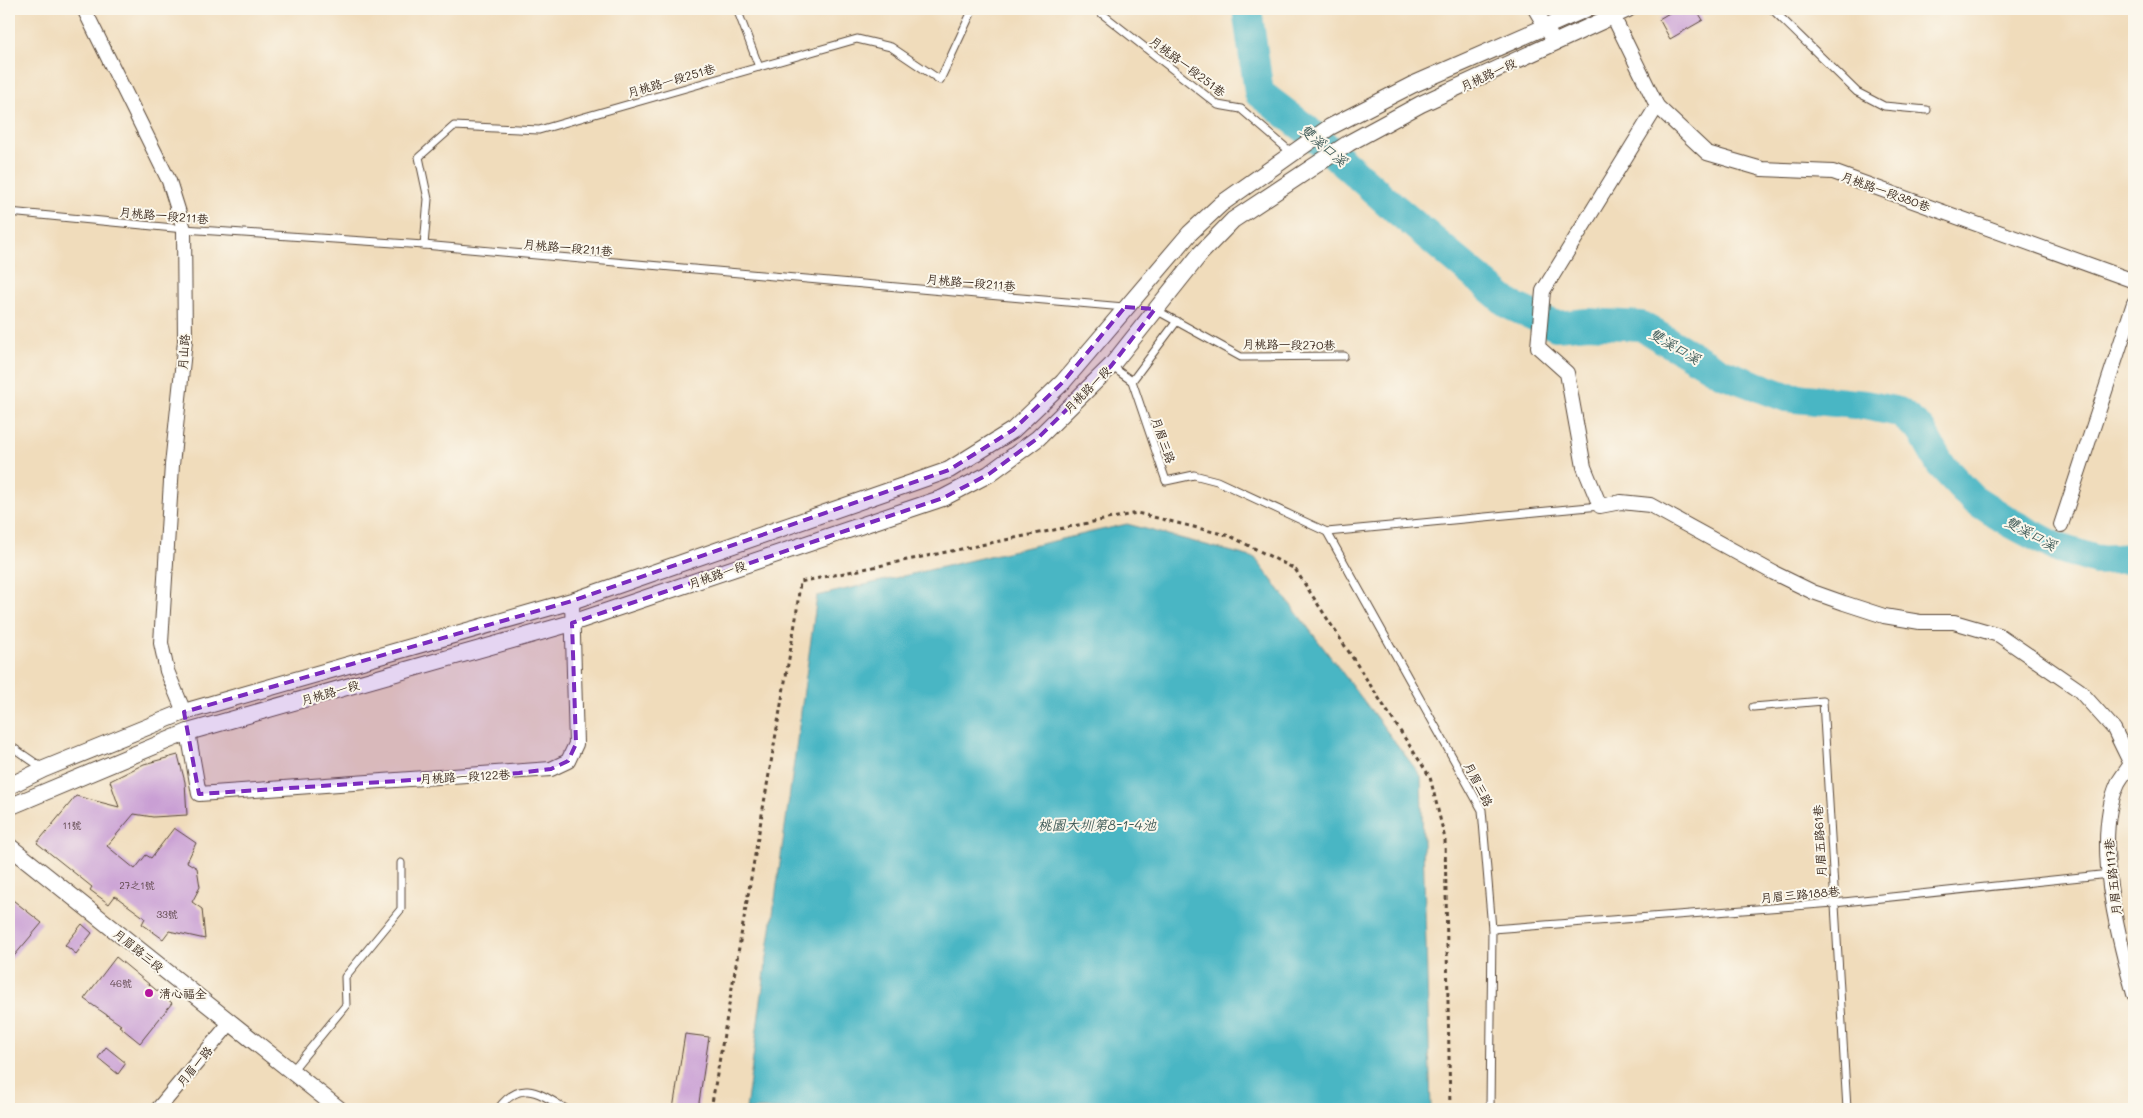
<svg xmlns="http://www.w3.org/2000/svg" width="2143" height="1118" font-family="Mali,'LXGW WenKai TC',sans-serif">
  <rect width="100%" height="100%" fill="#fbf7ec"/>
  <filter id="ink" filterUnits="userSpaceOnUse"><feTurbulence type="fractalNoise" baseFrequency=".02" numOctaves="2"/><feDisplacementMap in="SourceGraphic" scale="10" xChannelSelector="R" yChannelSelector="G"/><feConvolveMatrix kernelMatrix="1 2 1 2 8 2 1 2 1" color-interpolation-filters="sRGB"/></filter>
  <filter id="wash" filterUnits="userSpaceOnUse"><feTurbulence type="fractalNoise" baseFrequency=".0096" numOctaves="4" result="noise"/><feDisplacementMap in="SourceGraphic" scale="20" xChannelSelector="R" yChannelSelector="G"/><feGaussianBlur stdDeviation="1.12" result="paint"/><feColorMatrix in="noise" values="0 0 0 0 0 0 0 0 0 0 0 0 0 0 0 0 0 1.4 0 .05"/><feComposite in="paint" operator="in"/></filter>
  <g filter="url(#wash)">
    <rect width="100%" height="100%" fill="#f0dcbb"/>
    <polygon fill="#49b6c4" stroke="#427071" points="1127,524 1255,558 1421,776 1431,1109 746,1109 817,596"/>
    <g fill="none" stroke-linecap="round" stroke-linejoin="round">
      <polyline stroke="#49b6c4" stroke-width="30" points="1247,9 1259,93 1306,129 1391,205 1510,305 1556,326 1588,323 1641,326 1722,373 1786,397 1865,405 1899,412 1921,430 1940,464 1972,498 2011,523 2056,547 2096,560 2134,558"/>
    </g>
    <g id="blocks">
      <g fill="#c99fd4">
        <polygon points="1676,9 1696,9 1703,20 1670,39 1659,19"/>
        <polygon points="178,755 185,782 187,815 153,817 134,814 107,846 135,869 146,855 151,858 174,828 196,843 187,862 197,868 200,887 192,902 202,909 205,939 169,931 163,939 142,924 145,918 115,896 109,904 90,890 92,887 37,843 76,796 119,807 110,781 144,764"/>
        <polygon points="9,897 42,923 9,962"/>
        <polygon points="82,924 92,933 76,954 65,945"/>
        <polygon points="116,957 172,1003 140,1043 119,1026 121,1025 84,999"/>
        <polygon points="685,1034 709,1037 698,1109 673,1109"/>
        <polygon points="106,1047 126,1063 118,1074 98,1058"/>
      </g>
    </g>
  </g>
  <g filter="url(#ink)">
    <use href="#blocks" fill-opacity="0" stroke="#564536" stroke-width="1"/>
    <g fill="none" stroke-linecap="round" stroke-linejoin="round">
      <g stroke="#564536" stroke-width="9">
        <g id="service">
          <polyline points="737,9 759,67"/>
          <polyline points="1096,9 1218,105 1241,109 1292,153"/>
          <polyline points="1772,9 1857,92 1884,106 1927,110"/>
          <polyline points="9,212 184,229 424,245 1124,307"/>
          <polyline points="424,245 428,199 419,157 454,126 539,130 857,39 891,47 940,80 973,9"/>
          <polyline points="1156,310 1241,357 1344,356"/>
          <polyline points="1111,366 1132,381 1166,481 1194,475 1217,481 1327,532"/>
          <polyline points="1132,381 1177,321"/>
          <polyline points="1753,707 1823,701 1847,1109"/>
          <polyline points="9,745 44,769"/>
          <polyline points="1492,929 1834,903 2110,874"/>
          <polyline points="291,1072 346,1005 345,977 401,909 401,863"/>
          <path d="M498,1109C521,1078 539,1093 566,1109"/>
          <polyline points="1490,1109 1492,929 1482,810 1327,532 1600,506"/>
        </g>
      </g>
      <g stroke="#564536" stroke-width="16">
        <g id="minor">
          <polyline points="84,9 169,181 184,229 185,341 172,465 161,643 167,671 184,712"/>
          <polyline points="1535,9 1555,43"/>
          <polyline points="1613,16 1657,106 1707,153 1762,169 1833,172 2134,281"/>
          <polyline points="1657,106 1543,291 1538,347 1567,373 1584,467 1600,506 1621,502 1650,505 1774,573 1813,592 1844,603 1884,616 1920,622 1954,622 1999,635 2079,690 2114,729 2131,764"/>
          <polyline points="2061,525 2134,303"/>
          <polyline points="188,732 199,794 551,769 568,761 576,744 572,601"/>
          <path d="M2131,764C2127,770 2122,776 2118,783C2092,840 2118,936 2134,994"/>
          <polyline points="158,1109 230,1023"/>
        </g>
      </g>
      <g stroke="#564536" stroke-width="18">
        <g id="tertiary">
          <polyline points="9,786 44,769 184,712 572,601 949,470 1013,430 1063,382 1190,233 1221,204 1330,127 1412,85 1586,9"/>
          <polyline points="9,807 188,732 572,623 943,498 989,474 1038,438 1111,366 1201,253 1233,220 1349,143 1421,104 1628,9"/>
          <polyline points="9,846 339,1109"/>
        </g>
      </g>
      <polyline stroke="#564536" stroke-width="3" stroke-dasharray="4 4" stroke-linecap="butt" points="711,1109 796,618 800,582 1137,513 1230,536 1295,569 1430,777 1445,839 1450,1109"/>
      <use href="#service" stroke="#fff" stroke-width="7"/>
      <use href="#minor" stroke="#fff" stroke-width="14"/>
      <use href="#tertiary" stroke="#fff" stroke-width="16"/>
    </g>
  </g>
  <path fill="#7b2cbf" fill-opacity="0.2" stroke="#7b2cbf" stroke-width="4" stroke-dasharray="10 6" stroke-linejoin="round" d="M1125,307L1155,309L1111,366L1038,438L989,474L943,498L572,623L576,744L568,761L551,769L519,773L199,794L184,712L572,601L949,470L1013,430L1063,382Z"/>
  <circle fill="#b5179e" stroke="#fbf7ec" stroke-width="2" cx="149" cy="993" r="5"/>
  <g text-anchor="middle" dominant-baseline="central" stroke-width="4" stroke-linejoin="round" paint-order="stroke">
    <g font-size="10" fill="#5e474c">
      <text x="72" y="825">11號</text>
      <text x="137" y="885">27之1號</text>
      <text x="167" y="914">33號</text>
      <text x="121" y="983">46號</text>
    </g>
    <g font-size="12" fill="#3b2a1e" stroke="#fbf7ec">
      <text transform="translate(1188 66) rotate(37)">月桃路一段251巷</text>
      <text transform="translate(1488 74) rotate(-25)">月桃路一段</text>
      <text transform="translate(671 80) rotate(-16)">月桃路一段251巷</text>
      <text transform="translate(1886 191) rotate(20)">月桃路一段380巷</text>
      <text transform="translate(164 215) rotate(5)">月桃路一段211巷</text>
      <text transform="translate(568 247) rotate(5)">月桃路一段211巷</text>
      <text transform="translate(971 282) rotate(5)">月桃路一段211巷</text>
      <text transform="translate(1289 344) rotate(1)">月桃路一段270巷</text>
      <text transform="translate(183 352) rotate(-86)">月山路</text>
      <text transform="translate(1087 389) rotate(-45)">月桃路一段</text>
      <text transform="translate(1164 440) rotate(71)">月眉三路</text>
      <text transform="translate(717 574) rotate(-19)">月桃路一段</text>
      <text transform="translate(330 692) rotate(-16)">月桃路一段</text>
      <text transform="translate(465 776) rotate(-3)">月桃路一段122巷</text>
      <text transform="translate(1479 784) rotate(63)">月眉三路</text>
      <text transform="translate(1819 841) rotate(-93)">月眉五路61巷</text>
      <text transform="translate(2112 877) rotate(-96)">月眉五路117巷</text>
      <text transform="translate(1800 894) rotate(-5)">月眉三路188巷</text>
      <text transform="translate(139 950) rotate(39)">月眉路三段</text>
      <text transform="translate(194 1066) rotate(-50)">月眉一路</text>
    </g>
    <g font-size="12" fill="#3b2a1e" stroke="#fbf7ec" text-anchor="start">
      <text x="159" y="993">清心福全</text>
    </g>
    <g font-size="14" font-style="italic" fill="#405b58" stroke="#fbf7ec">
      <text transform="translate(1324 145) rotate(40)">雙溪口溪</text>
      <text transform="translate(1675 346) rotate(30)">雙溪口溪</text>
      <text transform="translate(2031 533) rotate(28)">雙溪口溪</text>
      <text x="1097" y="824">桃園大圳第8-1-4池</text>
    </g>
  </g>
  <rect width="2143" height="1118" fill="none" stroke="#fbf7ec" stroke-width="30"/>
</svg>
